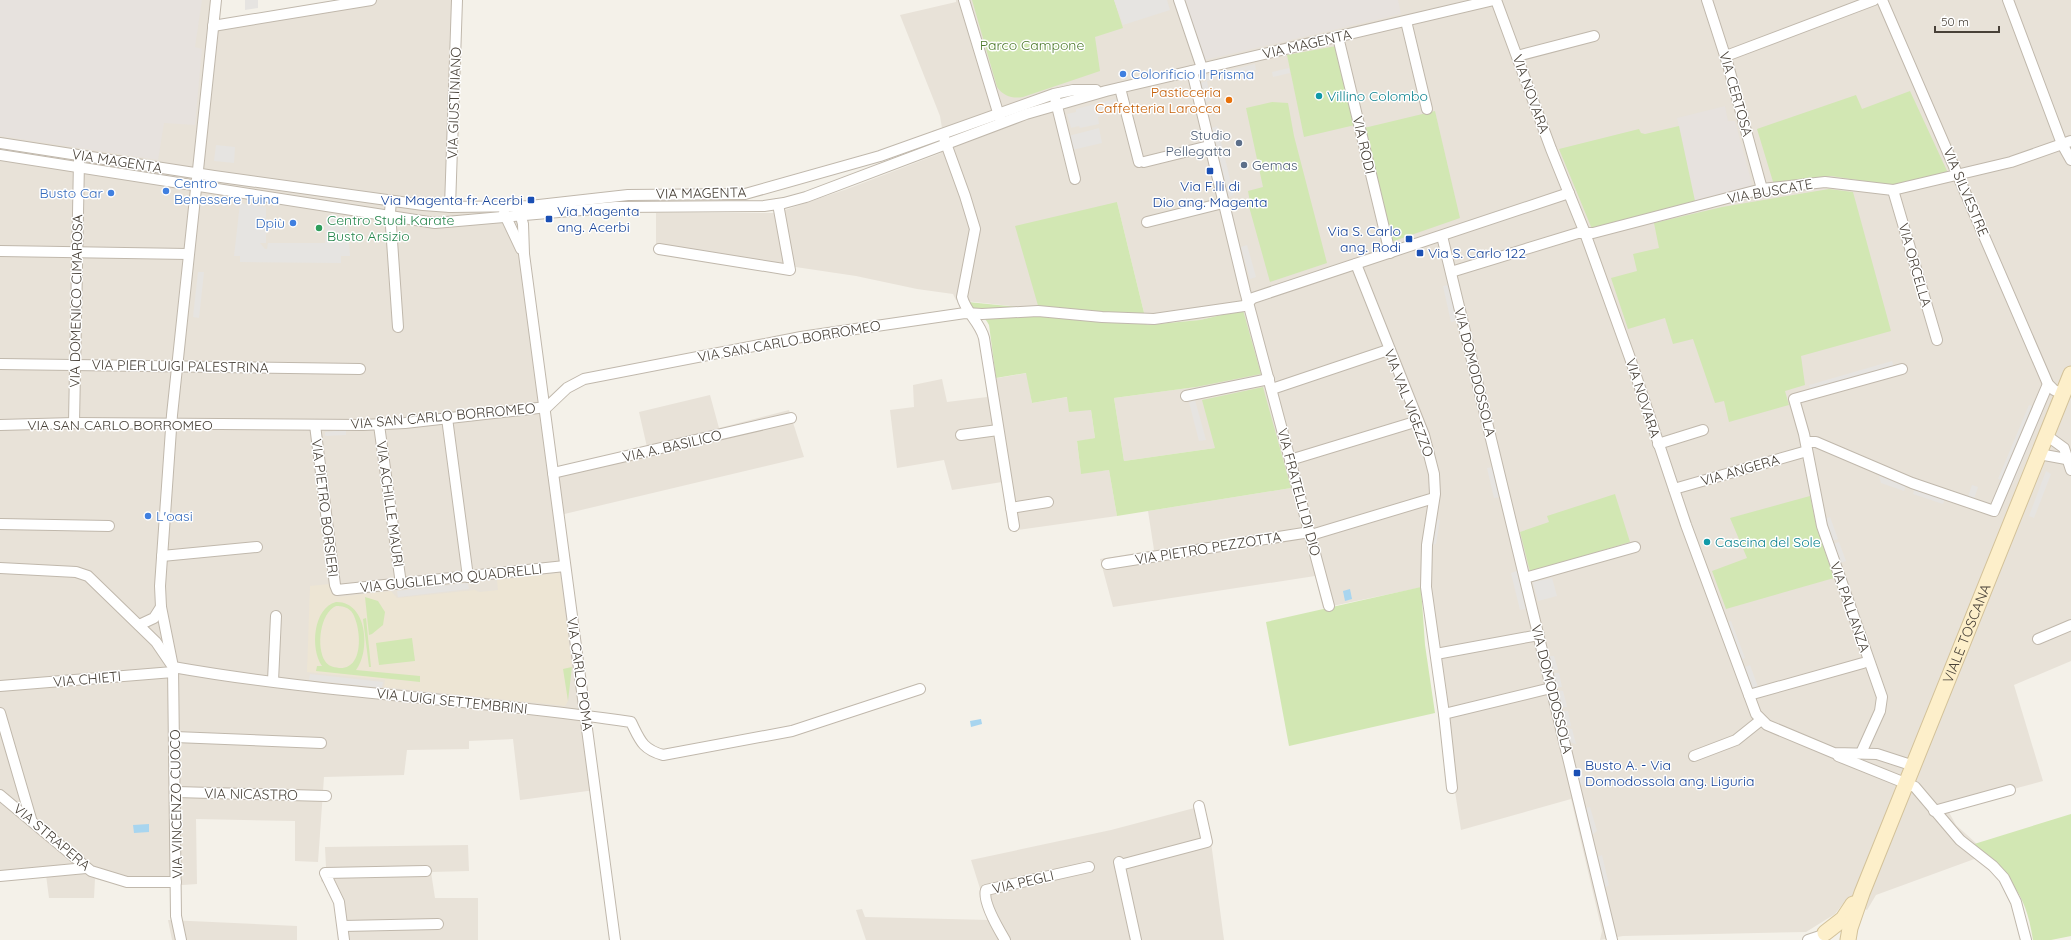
<svg xmlns="http://www.w3.org/2000/svg" width="2071" height="940" font-family="Quicksand,sans-serif">
  <rect width="100%" height="100%" fill="#f4f1e9"/>
  <g fill="#e8e2d8">
    <polygon points="0,0 216,0 213,26 371,0 455,0 454,28 450,28 447,206 523,206 553,473 647,447 639,412 710,395 719,428 789,410 804,457 556,516 595,790 520,800 513,739 469,741 469,749 407,750 404,775 324,777 318,862 295,861 295,821 196,819 197,884 140,888 126,886 95,879 94,898 49,898 46,875 0,880"/>
    <polygon points="956,0 2071,0 2071,661 2014,685 2043,781 1946,807 1956,825 1988,854 1876,895 1867,910 1845,901 1835,914 1806,932 1623,936 1600,940 1602,931 1571,799 1461,830 1423,587 1323,608 1315,576 1113,607 1100,559 1154,550 1148,511 1291,488 1215,448 1124,461 1114,398 1196,387 1243,310 1200,320 1147,325 1117,202 1039,309 956,300 953,294 917,289 856,276 656,246 656,213 776,213 847,189 941,153 932,131 942,128 940,116 900,15 956,2"/>
    <polygon points="1027,373 1032,403 1068,397 1091,410 1095,438 1077,442 1081,473 1109,470 1117,516 1010,531 1002,482 952,490 944,460 897,468 890,410 914,407 913,385 942,379 947,402 987,397 986,380"/>
    <polygon points="1202,806 1211,842 1224,940 866,940 856,910 862,909 865,917 990,920 971,860 1111,830"/>
    <polygon points="468,845 469,871 431,872 435,898 478,898 478,940 341,940 341,924 331,889 321,881 324,868 326,867 325,847"/>
    <polygon points="168,920 297,926 297,940 172,940"/>
  </g>
  <g fill="#e7e2de">
    <polygon points="0,0 202,0 195,47 202,49 195,125 164,123 158,160 0,136"/>
    <polygon points="1184,0 1398,0 1401,14 1205,60"/>
    <polygon points="1725,106 1728,121 1735,121 1752,184 1750,188 1695,201 1677,118"/>
  </g>
  <polygon fill="#ede5d4" points="560,573 572,667 564,669 568,701 565,706 384,687 385,680 307,672 310,586 330,584 332,592 338,597 391,591 397,598 475,590 479,592 498,590 497,580"/>
  <g fill="#d2e7b3" fill-rule="evenodd">
    <path d="M972,0H1114L1123,28L1095,37L1100,71L1023,97C1013,99 1003,96 997,87Z"/>
    <polygon points="1336,46 1355,125 1304,137 1287,55"/>
    <polygon points="1910,91 1948,173 1891,185 1831,176 1774,185 1757,129 1856,95 1862,109"/>
    <polygon points="1272,102 1288,103 1294,136 1327,263 1270,282 1248,203 1250,202 1248,191 1263,187 1246,108"/>
    <polygon points="1435,111 1460,218 1391,242 1364,128"/>
    <polygon points="1679,126 1695,201 1592,229 1559,149 1639,129 1641,133 1645,134"/>
    <polygon points="1829,189 1853,192 1891,331 1801,356 1805,385 1785,391 1789,405 1729,422 1724,401 1715,403 1693,339 1673,344 1665,318 1628,329 1611,278 1637,271 1633,254 1659,248 1654,223 1722,207"/>
    <path d="M1117,202L1147,325L1200,320L1243,310L1261,374L1196,387L1114,398L1124,461L1215,448L1202,400L1263,387L1291,488L1117,516L1109,470L1081,474L1077,441L1095,438L1091,410L1069,412L1067,397L1032,403L1026,373L996,378L989,325C985,316 974,310 968,302L1039,309L1015,226Z"/>
    <polygon points="1615,494 1630,542 1530,572 1520,532 1549,522 1547,516"/>
    <polygon points="1810,496 1816,524 1834,578 1726,609 1712,571 1747,558 1730,518"/>
    <polygon points="1421,587 1425,645 1435,713 1289,746 1266,622"/>
    <polygon points="365,597 378,601 385,612 383,625 372,634 369,635"/>
    <path d="M336,602C367,601 371,651 356,670L420,676V682L316,671L317,666H322C310,649 313,608 336,602ZM336,606C342,606 347,607 351,611C361,623 366,670 339,668C333,667 328,666 325,661C316,647 320,613 336,606Z"/>
    <polygon points="366,618 371,667 369,667 363,619"/>
    <polygon points="412,638 415,661 379,665 376,643"/>
    <polygon points="572,667 568,701 563,669"/>
    <path d="M2071,814V936L2051,940H2033C2025,887 2008,878 1971,845Z"/>
  </g>
  <g fill="#e6e4e1">
    <polygon points="245,0 258,0 258,8 245,10"/>
    <polygon points="1114,0 1167,0 1170,10 1123,25"/>
    <polygon points="1255,64 1256,70 1207,81 1211,101 1206,102 1201,83 1206,81 1205,76"/>
    <polygon points="1289,68 1290,73 1273,77 1272,72"/>
    <polygon points="1115,99 1118,112 1098,117 1099,124 1080,128 1079,126 1071,128 1067,114 1076,112 1076,109"/>
    <polygon points="1217,126 1234,195 1229,197 1212,128"/>
    <polygon points="1099,128 1102,143 1072,150 1068,136"/>
    <polygon points="216,145 235,147 234,163 214,161"/>
    <polygon points="240,203 266,207 266,243 260,243 265,249 267,249 268,243 325,243 326,217 347,218 350,256 341,256 341,263 240,262 240,256 234,256"/>
    <polygon points="1247,245 1256,277 1250,279 1241,247"/>
    <polygon points="198,272 204,272 199,318 193,317"/>
    <polygon points="1448,285 1457,320 1451,322 1443,286"/>
    <polygon points="1892,361 1894,367 1811,391 1809,385"/>
    <polygon points="1195,400 1206,440 1199,441 1189,402"/>
    <polygon points="2029,405 2035,407 2004,481 1998,479"/>
    <polygon points="2042,409 2043,411 2013,484 2010,484"/>
    <polygon points="346,430 346,435 325,436 325,432"/>
    <polygon points="1493,467 1500,497 1494,498 1487,468"/>
    <polygon points="2046,471 2051,474 2034,518 2029,516"/>
    <polygon points="1879,476 1906,485 1904,491 1881,483"/>
    <polygon points="1972,485 1978,487 1974,499 1968,497"/>
    <polygon points="1915,488 1945,498 1943,504 1913,494"/>
    <polygon points="1830,517 1838,539 1832,541 1824,519"/>
    <polygon points="1435,519 1440,520 1436,544 1431,545"/>
    <polygon points="1839,542 1846,561 1840,563 1833,544"/>
    <polygon points="1517,571 1526,609 1520,610 1511,573"/>
    <polygon points="1552,578 1557,596 1538,601 1533,582"/>
    <polygon points="468,583 469,589 398,597 397,591"/>
    <polygon points="1731,621 1745,658 1742,659 1728,622"/>
    <polygon points="1549,656 1554,656 1558,670 1552,669"/>
    <polygon points="1750,665 1758,687 1752,689 1745,667"/>
    <polygon points="1552,673 1559,673 1562,687 1556,687"/>
    <polygon points="310,674 383,682 382,688 309,680"/>
    <polygon points="1557,690 1563,691 1567,707 1561,707"/>
    <polygon points="1562,711 1568,711 1571,726 1565,725"/>
    <polygon points="1566,728 1572,729 1576,744 1569,742"/>
    <polygon points="1577,775 1583,775 1586,785 1580,785"/>
    <polygon points="1590,807 1597,831 1592,835 1585,808"/>
    <polygon points="1602,855 1609,885 1605,888 1597,857"/>
  </g>
  <g fill="#a8d5ef">
    <polygon points="1350,589 1352,599 1345,601 1343,591"/>
    <polygon points="981,719 982,724 971,727 970,721"/>
    <polygon points="149,824 149,832 134,833 133,825"/>
  </g>
  <g fill="none" stroke-linecap="round" stroke-linejoin="round">
    <g stroke="#c0b8ac" stroke-width="12">
      <g id="street">
        <polyline points="964,0 1000,119"/>
        <polyline points="1179,0 1202,68"/>
        <polyline points="1496,0 1551,149 1585,233 1630,358 1686,525 1756,714 1767,725 1834,753 1877,754 1914,766"/>
        <polyline points="1707,0 1728,65 1762,189"/>
        <polyline points="1882,0 2048,384 2054,390 2063,394"/>
        <polyline points="2008,0 2062,144 2071,160"/>
        <polyline points="1406,21 1427,109"/>
        <polyline points="213,26 371,0"/>
        <polyline points="1338,37 1390,253"/>
        <polyline points="1517,56 1594,36"/>
        <polyline points="1726,56 1874,0"/>
        <polyline points="1192,71 1245,291 1329,606"/>
        <polyline points="1120,88 1139,162"/>
        <polyline points="1055,98 1075,179"/>
        <path d="M944,138L965,196L975,229L962,297C966,313 980,322 984,338L1014,526"/>
        <polyline points="0,143 214,176 423,205 450,207 530,206 628,195 745,194 880,156 1054,94 1073,90 1096,90"/>
        <polyline points="0,155 435,223 616,207 764,206 784,203 806,197 1026,114 1106,91 1494,0"/>
        <polyline points="1144,162 1209,146"/>
        <polyline points="1893,190 1937,340"/>
        <polyline points="391,201 390,212 398,327"/>
        <polyline points="450,207 457,0"/>
        <polyline points="519,210 523,224 524,254 615,940"/>
        <polyline points="504,213 521,249"/>
        <polyline points="1147,222 1223,203"/>
        <polyline points="1442,236 1612,940"/>
        <polyline points="659,249 790,270 778,204"/>
        <polyline points="0,251 188,254"/>
        <polyline points="1356,264 1424,435 1434,474 1435,494 1427,545 1426,587 1444,714 1452,788"/>
        <polyline points="1451,272 1578,233 1593,233 1762,189 1825,182 1893,190 2011,162 2071,141"/>
        <polyline points="0,364 360,369"/>
        <polyline points="1272,389 1388,350"/>
        <polyline points="1186,396 1269,379"/>
        <polyline points="447,418 468,577"/>
        <polyline points="74,423 79,161"/>
        <polyline points="0,425 74,423 363,425 405,423 547,407 567,388 584,379 801,337 965,313 982,314 1038,311 1102,317 1154,319 1244,306 1253,298 1569,193"/>
        <polyline points="315,425 335,585 337,590 565,566"/>
        <polyline points="379,425 401,584"/>
        <polyline points="961,435 998,430"/>
        <polyline points="2046,435 2064,448 2071,470"/>
        <polyline points="1806,442 1816,442 1912,483 1994,511 2048,384"/>
        <polyline points="1658,444 1703,430"/>
        <polyline points="2039,454 2066,459"/>
        <polyline points="1290,460 1418,421"/>
        <polyline points="553,473 791,418"/>
        <polyline points="1674,489 1807,451"/>
        <polyline points="1011,508 1048,502"/>
        <polyline points="0,524 109,526"/>
        <polyline points="1311,535 1434,498"/>
        <polyline points="162,556 257,547"/>
        <polyline points="1107,564 1310,532"/>
        <path d="M0,568L76,572L88,576L156,642L173,667C325,694 479,699 631,722C640,740 642,749 663,755L792,731L920,689"/>
        <polyline points="1525,578 1635,547"/>
        <polyline points="139,625 154,618 161,607"/>
        <polyline points="2038,639 2071,625"/>
        <polyline points="1436,654 1539,635"/>
        <polyline points="273,681 276,616"/>
        <polyline points="0,686 173,672"/>
        <polyline points="1749,695 1863,663"/>
        <polyline points="0,713 31,819"/>
        <polyline points="1444,714 1551,688"/>
        <polyline points="175,737 321,743"/>
        <polyline points="1861,753 1880,711 1882,697 1822,526 1804,434 1794,399 1902,369"/>
        <polyline points="1694,756 1736,740 1761,720"/>
        <polyline points="1838,756 1915,787 1960,840 1993,866 2004,878 2016,902 2026,940"/>
        <polyline points="176,792 326,796"/>
        <polyline points="0,795 91,871 127,882 176,882"/>
        <polyline points="1934,811 2010,790"/>
        <polyline points="1119,862 1136,940"/>
        <polyline points="1120,865 1207,842 1199,806"/>
        <polyline points="0,876 86,868"/>
        <polyline points="343,926 438,924"/>
        <polyline points="181,940 176,916 173,667 161,607 160,586 172,415 216,0"/>
        <polyline points="344,940 339,902 325,873 426,871"/>
        <path d="M1005,940C999,930 982,901 986,890L1089,867"/>
        <polyline points="1808,940 1820,936"/>
      </g>
    </g>
    <g stroke="#d3c29a" stroke-width="17">
      <g id="secondary">
        <polyline points="1825,933 1843,919 1853,904"/>
        <path id="s1" d="M1848,940L1850,928L1862,893L2071,374"/>
      </g>
    </g>
    <use href="#street" stroke="#fff" stroke-width="10"/>
    <use href="#secondary" stroke="#fdefca" stroke-width="15"/>
  </g>
  <g fill="#3f7fe0" stroke="#fff" stroke-width="1.5">
    <circle cx="1123" cy="74" r="4"/>
    <circle cx="166" cy="191" r="4"/>
    <circle cx="111" cy="193" r="4"/>
    <circle cx="293" cy="223" r="4"/>
    <circle cx="148" cy="516" r="4"/>
  </g>
  <g fill="#0f9aa8" stroke="#fff" stroke-width="1.5">
    <circle cx="1319" cy="96" r="4"/>
    <circle cx="1707" cy="542" r="4"/>
  </g>
  <circle fill="#e8710a" stroke="#fff" stroke-width="1.5" cx="1229" cy="100" r="4"/>
  <g fill="#5c6f8a" stroke="#fff" stroke-width="1.5">
    <circle cx="1239" cy="143" r="4"/>
    <circle cx="1244" cy="165" r="4"/>
  </g>
  <g fill="#1a4fb4" stroke="#fff" stroke-width="1.5">
    <rect x="1206" y="167" width="8" height="8" rx="2"/>
    <rect x="527" y="196" width="8" height="8" rx="2"/>
    <rect x="545" y="215" width="8" height="8" rx="2"/>
    <rect x="1405" y="235" width="8" height="8" rx="2"/>
    <rect x="1416" y="249" width="8" height="8" rx="2"/>
    <rect x="1573" y="769" width="8" height="8" rx="2"/>
  </g>
  <circle fill="#2e9e5b" stroke="#fff" stroke-width="1.5" cx="319" cy="228" r="4"/>
  <g text-anchor="middle" dominant-baseline="central" stroke-width="3" stroke-linejoin="round" paint-order="stroke">
    <g font-size="14" fill="#484138" stroke="#fff">
      <text transform="translate(1307 44) rotate(-13)">VIA MAGENTA</text>
      <text transform="translate(1531 94) rotate(70)">VIA NOVARA</text>
      <text transform="translate(1736 94) rotate(74)">VIA CERTOSA</text>
      <text transform="translate(454 103) rotate(-88)">VIA GIUSTINIANO</text>
      <text transform="translate(1364 145) rotate(77)">VIA RODI</text>
      <text transform="translate(117 161) rotate(9)">VIA MAGENTA</text>
      <text transform="translate(1770 191) rotate(-10)">VIA BUSCATE</text>
      <text transform="translate(1966 192) rotate(67)">VIA SILVESTRE</text>
      <text transform="translate(701 193) rotate(-1)">VIA MAGENTA</text>
      <text transform="translate(1915 265) rotate(74)">VIA ORCELLA</text>
      <text transform="translate(76 301) rotate(-89)">VIA DOMENICO CIMAROSA</text>
      <text transform="translate(789 341) rotate(-10)">VIA SAN CARLO BORROMEO</text>
      <text transform="translate(180 366) rotate(1)">VIA PIER LUIGI PALESTRINA</text>
      <text transform="translate(1475 372) rotate(76)">VIA DOMODOSSOLA</text>
      <text transform="translate(1643 398) rotate(72)">VIA NOVARA</text>
      <text transform="translate(1409 403) rotate(69)">VIA VAL VIGEZZO</text>
      <text transform="translate(443 416) rotate(-5)">VIA SAN CARLO BORROMEO</text>
      <text x="120" y="425">VIA SAN CARLO BORROMEO</text>
      <text transform="translate(672 446) rotate(-13)">VIA A. BASILICO</text>
      <text transform="translate(1740 470) rotate(-16)">VIA ANGERA</text>
      <text transform="translate(1299 492) rotate(75)">VIA FRATELLI DI DIO</text>
      <text transform="translate(390 504) rotate(82)">VIA ACHILLE MAURI</text>
      <text transform="translate(325 508) rotate(83)">VIA PIETRO BORSIERI</text>
      <text transform="translate(1208 548) rotate(-9)">VIA PIETRO PEZZOTTA</text>
      <text transform="translate(451 578) rotate(-6)">VIA GUGLIELMO QUADRELLI</text>
      <text transform="translate(1850 607) rotate(71)">VIA PALLANZA</text>
      <text stroke="none"><textPath href="#s1" startOffset="329">VIALE TOSCANA</textPath></text>
      <text transform="translate(580 674) rotate(82)">VIA CARLO POMA</text>
      <text transform="translate(87 679) rotate(-5)">VIA CHIETI</text>
      <text transform="translate(1552 689) rotate(76)">VIA DOMODOSSOLA</text>
      <text transform="translate(452 701) rotate(6)">VIA LUIGI SETTEMBRINI</text>
      <text transform="translate(251 794) rotate(1)">VIA NICASTRO</text>
      <text transform="translate(176 804) rotate(-91)">VIA VINCENZO CUOCO</text>
      <text transform="translate(52 837) rotate(40)">VIA STRAPERA</text>
      <text transform="translate(1023 882) rotate(-13)">VIA PEGLI</text>
    </g>
    <g font-size="14" fill="#4c792b" stroke="#fff">
      <text x="1032" y="45">Parco Campone</text>
    </g>
    <g font-size="14" fill="#366cbe" stroke="#fff" text-anchor="start">
      <text x="1131" y="74">Colorificio Il Prisma</text>
      <text x="174" y="183">Centro<tspan x="174" dy="16">Benessere Tuina</tspan></text>
      <text x="103" y="193" text-anchor="end">Busto Car</text>
      <text x="285" y="223" text-anchor="end">Dpiù</text>
      <text x="156" y="516">L'oasi</text>
    </g>
    <g font-size="14" fill="#c56008" stroke="#fff" text-anchor="end">
      <text x="1221" y="92">Pasticceria<tspan x="1221" dy="16">Caffetteria Larocca</tspan></text>
    </g>
    <g font-size="14" fill="#0d838f" stroke="#fff" text-anchor="start">
      <text x="1327" y="96">Villino Colombo</text>
      <text x="1715" y="542">Cascina del Sole</text>
    </g>
    <g font-size="14" fill="#4e5e75" stroke="#fff" text-anchor="end">
      <text x="1231" y="135">Studio<tspan x="1231" dy="16">Pellegatta</tspan></text>
      <text x="1252" y="165" text-anchor="start">Gemas</text>
    </g>
    <g font-size="14" fill="#164399" stroke="#fff" text-anchor="start">
      <text x="1210" y="186" text-anchor="middle">Via F.lli di<tspan x="1210" dy="16">Dio ang. Magenta</tspan></text>
      <text x="523" y="200" text-anchor="end">Via Magenta fr. Acerbi</text>
      <text x="557" y="211">Via Magenta<tspan x="557" dy="16">ang. Acerbi</tspan></text>
      <text x="1401" y="231" text-anchor="end">Via S. Carlo<tspan x="1401" dy="16">ang. Rodi</tspan></text>
      <text x="1428" y="253">Via S. Carlo 122</text>
      <text x="1585" y="765">Busto A. - Via<tspan x="1585" dy="16">Domodossola ang. Liguria</tspan></text>
    </g>
    <g font-size="14" fill="#27864d" stroke="#fff" text-anchor="start">
      <text x="327" y="220">Centro Studi Karate<tspan x="327" dy="16">Busto Arsizio</tspan></text>
    </g>
  </g>
  <path d="M1935 26v6h64v-6" fill="none" stroke="#484138" stroke-width="2"/>
  <text x="1941" y="26" font-size="12" fill="#484138" stroke="#ffffff" stroke-width="3" paint-order="stroke">50 m</text>
</svg>
